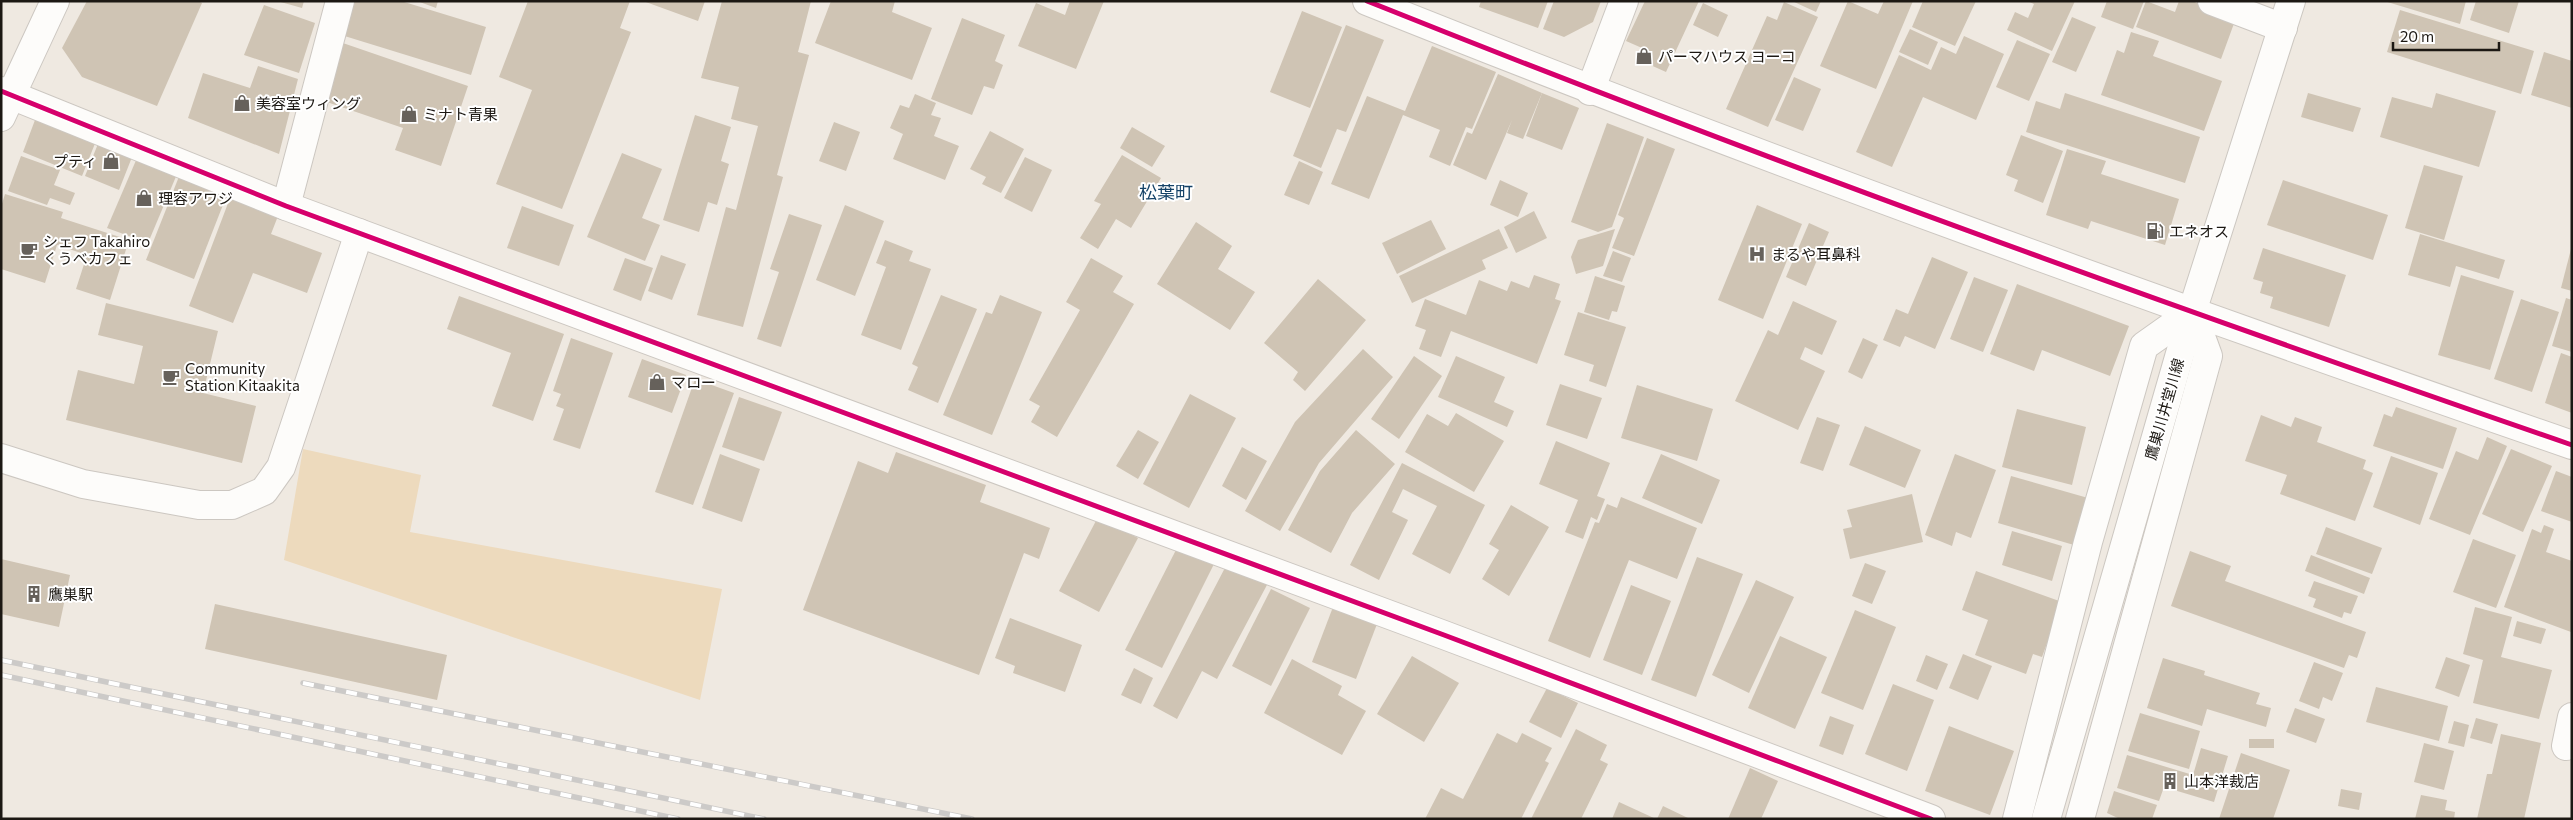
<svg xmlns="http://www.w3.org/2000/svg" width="2573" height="820" font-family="Commissioner,'Noto Sans JP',sans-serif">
  <rect width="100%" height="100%" fill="#efe9e1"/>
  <polygon fill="#eddabd" points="303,449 421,475 410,532 722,589 700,700 284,560"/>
  <g fill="#cfc4b4">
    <polygon points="87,1 198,1 202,3 157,106 82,77 62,48"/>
    <polygon points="277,1 304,1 302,8"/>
    <polygon points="349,1 401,1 486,27 471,75 338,34"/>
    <polygon points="417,1 438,1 436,8"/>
    <polygon points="528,1 630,1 620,28 631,32 562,209 496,184 532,90 499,77"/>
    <polygon points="643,1 705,1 698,21"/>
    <polygon points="722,1 811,1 798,52 809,55 777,175 783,177 743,327 697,315 726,207 736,210 758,126 731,119 739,87 701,78"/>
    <polygon points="831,1 895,1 892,12 932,28 912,80 815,43"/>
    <polygon points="1070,1 1104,1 1076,69 1018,46 1036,3 1065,15"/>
    <polygon points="1481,1 1548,1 1538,28 1479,7"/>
    <polygon points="1554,1 1601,1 1593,22 1564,37 1543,29"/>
    <polygon points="1645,1 1699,1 1666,72 1637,59 1642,48 1626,41"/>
    <polygon points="1792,1 1821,1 1816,12"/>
    <polygon points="1848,1 1878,14 1884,1 1913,1 1876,89 1820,66"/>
    <polygon points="1923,1 1976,1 1955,46 1912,27"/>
    <polygon points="2027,1 2075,1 2052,51 2007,30 2015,12 2028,18 2034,4"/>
    <polygon points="2107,1 2144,1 2133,29 2101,17"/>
    <polygon points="2146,1 2175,12 2179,1 2192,1 2236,18 2221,59 2136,27"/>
    <polygon points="2384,1 2466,1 2460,24"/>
    <polygon points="2476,1 2519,1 2509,33 2470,20"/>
    <polygon points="1784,2 1818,17 1768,127 1726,109 1767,16 1777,20"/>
    <polygon points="1703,3 1728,15 1718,37 1693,25"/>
    <polygon points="264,5 315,23 299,73 244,55"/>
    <polygon points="2400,10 2534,51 2521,94 2387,52"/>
    <polygon points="1302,11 1342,27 1310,108 1270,92"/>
    <polygon points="2072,17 2096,27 2076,72 2052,62"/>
    <polygon points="962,18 1005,35 995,61 1003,65 994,89 984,86 972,115 931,99"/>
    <polygon points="1346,25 1384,40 1346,132 1337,129 1321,168 1293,156"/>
    <polygon points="1910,29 1938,42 1928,65 1899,52"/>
    <polygon points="2131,32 2159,41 2153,56 2222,81 2204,131 2101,95 2117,50 2124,53"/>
    <polygon points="1964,36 2004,54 1976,120 1923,97 1892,167 1856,152 1899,55 1931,70 1941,47 1956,54"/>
    <polygon points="2017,40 2050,54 2029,101 1996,87"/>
    <polygon points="337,41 468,86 441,166 395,150 403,128 318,99"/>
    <polygon points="1432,46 1496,72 1472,129 1466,127 1450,166 1429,157 1440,130 1403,115 1369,199 1331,184 1367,96 1405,111"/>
    <polygon points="2544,52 2572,61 2572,108 2531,95"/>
    <polygon points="258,66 298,79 279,154 188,118 203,73 250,88"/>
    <polygon points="1498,74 1542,93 1523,139 1507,133 1512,120 1486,180 1453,165 1467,132 1472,134"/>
    <polygon points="1794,77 1821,89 1803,131 1775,120"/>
    <polygon points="1542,93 1579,108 1562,150 1526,136"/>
    <polygon points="2065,93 2200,137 2185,183 2026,132 2036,101 2060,109"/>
    <polygon points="2308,93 2361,108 2353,132 2301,117"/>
    <polygon points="2436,93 2496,111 2479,167 2380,137 2392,97 2432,108"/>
    <polygon points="915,94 936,103 931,115 941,118 934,136 959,146 945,180 893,159 903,134 890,128 900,105 909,108"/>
    <polygon points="38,112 98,136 82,176 23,152"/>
    <polygon points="695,115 731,127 721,161 729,164 717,205 708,202 699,232 663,220"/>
    <polygon points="834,122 860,132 846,171 819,161"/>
    <polygon points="1607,123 1644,137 1612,227 1598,232 1571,222"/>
    <polygon points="1132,127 1165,146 1152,167 1120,148"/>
    <polygon points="990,131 1024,149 1001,193 982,184 986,177 970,169"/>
    <polygon points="102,134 136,147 119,190 85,176"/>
    <polygon points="2021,135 2063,151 2043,203 2014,191 2018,180 2006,175"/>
    <polygon points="1647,138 1675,149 1634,256 1612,248 1624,218 1618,215"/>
    <polygon points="2067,149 2106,161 2101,174 2179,199 2165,245 2091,221 2088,229 2046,215"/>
    <polygon points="140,151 180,167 148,243 107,228"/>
    <polygon points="622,153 662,169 642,218 660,225 645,261 587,237"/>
    <polygon points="1122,155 1161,178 1131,228 1116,219 1098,249 1080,238 1101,204 1094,201"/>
    <polygon points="21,156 60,170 54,185 75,193 70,205 50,198 47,205 8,191"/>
    <polygon points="1025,157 1052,170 1032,212 1004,198"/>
    <polygon points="1299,161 1323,172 1309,205 1284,195"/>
    <polygon points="2424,165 2463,176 2444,240 2405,228"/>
    <polygon points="180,174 228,192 194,279 146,260"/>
    <polygon points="1500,180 1528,193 1518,217 1490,205"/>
    <polygon points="2283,180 2388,215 2373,260 2267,225"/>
    <polygon points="5,194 63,212 61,218 129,240 110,300 76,289 87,255 57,245 45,283 1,269 1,207"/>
    <polygon points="230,198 278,216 271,234 322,253 307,293 253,273 233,323 189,306"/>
    <polygon points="845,205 884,221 855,296 816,280"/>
    <polygon points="1757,205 1802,224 1763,319 1718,300"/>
    <polygon points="522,206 574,225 559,266 507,248"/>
    <polygon points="1534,211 1547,238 1516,253 1504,227"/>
    <polygon points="789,214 822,225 781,347 757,339 779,272 770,269"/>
    <polygon points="1431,220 1446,249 1397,274 1382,243"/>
    <polygon points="1196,222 1232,246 1218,269 1255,292 1230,330 1157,284"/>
    <polygon points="1809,223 1829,232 1806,286 1786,277"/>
    <polygon points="1499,229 1508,248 1482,260 1486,269 1412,303 1399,276"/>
    <polygon points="1615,229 1603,266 1576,274 1571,257 1578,240"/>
    <polygon points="2420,234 2505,260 2499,279 2456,266 2450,287 2408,275"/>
    <polygon points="885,240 913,251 909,261 931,269 901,350 861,335 886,267 876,263"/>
    <polygon points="2263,248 2346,275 2329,327 2270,308 2273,297 2260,293 2263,282 2253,279"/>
    <polygon points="2571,249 2572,250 2572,291 2561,288"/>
    <polygon points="1613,251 1631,258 1622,282 1603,276"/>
    <polygon points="661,255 686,264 672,300 648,291"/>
    <polygon points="1932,257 1968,272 1935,349 1905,336 1900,347 1883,340 1896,309 1908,314"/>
    <polygon points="625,258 653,268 641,301 613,290"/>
    <polygon points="1091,258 1123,276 1113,292 1134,304 1057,437 1031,422 1040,406 1029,400 1080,310 1066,302"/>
    <polygon points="1534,275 1560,284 1555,299 1561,301 1537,364 1451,331 1441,357 1419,349 1426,330 1415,326 1425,299 1466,315 1479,280 1507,291 1511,281 1529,288"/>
    <polygon points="2461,275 2514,291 2490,370 2438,355"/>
    <polygon points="1595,276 1625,286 1617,312 1612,311 1609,320 1584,312"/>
    <polygon points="1974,277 2008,290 1983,352 1950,339"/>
    <polygon points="1318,279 1366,320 1305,391 1293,380 1298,372 1264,343"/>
    <polygon points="2017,284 2129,326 2110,376 2042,350 2034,371 1990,354"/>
    <polygon points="941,295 977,309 938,403 908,390 918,367 912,364"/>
    <polygon points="1000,295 1042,312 992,435 943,415 986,312 992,314"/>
    <polygon points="459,296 564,334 533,421 492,406 511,353 447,329"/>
    <polygon points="2566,298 2572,300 2572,352 2552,346"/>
    <polygon points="2521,299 2559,312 2532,392 2494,379"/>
    <polygon points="1793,301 1837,321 1822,355 1805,347 1800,359 1825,371 1798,430 1735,401 1768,330 1778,335"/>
    <polygon points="106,303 218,331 203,393 256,406 242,463 66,420 78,370 134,384 143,346 98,335"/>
    <polygon points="1578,312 1626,327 1606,387 1589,381 1594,365 1564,355"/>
    <polygon points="571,338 613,353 580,449 553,440 564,409 556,406 561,394 553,391"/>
    <polygon points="1863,338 1878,345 1862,379 1848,372"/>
    <polygon points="1363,349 1393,377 1319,463 1280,531 1245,511 1295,422"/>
    <polygon points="2561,353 2572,357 2572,413 2545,403"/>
    <polygon points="1414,356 1442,376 1399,439 1371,419"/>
    <polygon points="1456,356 1505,377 1494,402 1514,411 1507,427 1438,397"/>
    <polygon points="642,359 686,375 672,413 628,397"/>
    <polygon points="695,379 734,393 693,505 655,492"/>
    <polygon points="1560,384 1602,398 1587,439 1546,425"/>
    <polygon points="1637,385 1713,409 1697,461 1621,438"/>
    <polygon points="1190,394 1236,418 1189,508 1143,484"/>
    <polygon points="739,397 782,412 764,461 722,447"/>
    <polygon points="2396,407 2457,428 2443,469 2373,446 2384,414 2392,417"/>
    <polygon points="2017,409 2086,427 2072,485 2002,467"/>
    <polygon points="1456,413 1504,441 1474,492 1405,452 1427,414 1448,426"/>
    <polygon points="2261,415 2291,427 2295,417 2322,427 2317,442 2366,460 2363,469 2373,473 2355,521 2280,494 2287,475 2245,461"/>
    <polygon points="1817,417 1840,425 1823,471 1800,463"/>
    <polygon points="1865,426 1921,450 1905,488 1849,465"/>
    <polygon points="1138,430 1159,442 1138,479 1116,466"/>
    <polygon points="1356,430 1395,464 1352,513 1331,553 1288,530 1320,471"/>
    <polygon points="2487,437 2507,446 2470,535 2429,519 2456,451 2478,460"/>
    <polygon points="1556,441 1610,463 1597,496 1605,499 1597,520 1591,517 1583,539 1565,532 1578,500 1539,484"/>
    <polygon points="1242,447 1267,461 1246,500 1222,486"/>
    <polygon points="2511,449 2552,466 2523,532 2482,514"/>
    <polygon points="896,452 986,485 980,502 1050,528 1039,559 1024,553 979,675 803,610 858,461 888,473"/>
    <polygon points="720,454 760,469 742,522 702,508"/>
    <polygon points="1661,454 1720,480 1702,524 1642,498"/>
    <polygon points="1955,454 1996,470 1971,538 1956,532 1952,546 1925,535"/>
    <polygon points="2391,456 2438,473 2420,525 2373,507"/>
    <polygon points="1402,463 1485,505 1450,574 1412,554 1437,506 1403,489 1392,512 1408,520 1379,580 1350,565"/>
    <polygon points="2556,471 2572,477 2572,522 2541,511"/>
    <polygon points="2011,476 2088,498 2074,545 1998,523"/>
    <polygon points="1912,494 1923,542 1850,559 1843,529 1852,527 1847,510"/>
    <polygon points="1621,497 1697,528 1677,579 1629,560 1590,658 1548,641 1595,522 1599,523 1607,504 1617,508"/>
    <polygon points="1511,505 1549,527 1509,596 1482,579 1499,550 1489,544"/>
    <polygon points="1098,517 1138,538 1099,612 1059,591"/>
    <polygon points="2544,525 2554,529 2546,552 2572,561 2571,632 2504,607 2532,529 2541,533"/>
    <polygon points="2326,527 2382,548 2372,574 2316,554"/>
    <polygon points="2012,531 2062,546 2052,581 2002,565"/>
    <polygon points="2473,539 2516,555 2496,608 2453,592"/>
    <polygon points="1178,546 1214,564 1162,668 1125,650"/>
    <polygon points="2190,551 2231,566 2225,581 2366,632 2357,658 2349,655 2344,668 2171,606"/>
    <polygon points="2311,555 2370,578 2364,594 2305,571"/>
    <polygon points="1697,557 1743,574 1696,697 1651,680"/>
    <polygon points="1,559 70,575 59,627 1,614"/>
    <polygon points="1228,562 1268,583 1217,679 1202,671 1177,719 1153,706"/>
    <polygon points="1865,563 1886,571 1872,604 1852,596"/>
    <polygon points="1976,571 2062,602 2042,657 2033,654 2026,674 1975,655 1988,620 1962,610"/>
    <polygon points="1756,580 1794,597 1749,693 1712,675"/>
    <polygon points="2314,581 2358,596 2351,614 2344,612 2342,618 2313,607 2316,599 2308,596"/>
    <polygon points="1631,585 1671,601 1642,675 1603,660"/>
    <polygon points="1271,589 1310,608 1271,686 1232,666"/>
    <polygon points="215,604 447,655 437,700 205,649"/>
    <polygon points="1333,607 1377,624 1356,679 1312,662"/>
    <polygon points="2475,607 2512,617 2501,657 2552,670 2539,719 2473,703 2483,660 2463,654"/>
    <polygon points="1855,610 1896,627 1863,710 1821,693"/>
    <polygon points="1010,618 1082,645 1065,692 1013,673 1015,666 995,658"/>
    <polygon points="2517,621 2546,629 2541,644 2513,636"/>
    <polygon points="1780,636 1827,657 1795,729 1748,708"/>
    <polygon points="1963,654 1992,666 1978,700 1949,688"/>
    <polygon points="1926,655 1948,664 1937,690 1916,681"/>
    <polygon points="1412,656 1459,683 1424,742 1377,714"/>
    <polygon points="2446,657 2470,665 2459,697 2435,688"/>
    <polygon points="2163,658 2205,671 2204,675 2260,693 2256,704 2271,708 2266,727 2207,709 2202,726 2147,708"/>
    <polygon points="1292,659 1342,686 1338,695 1366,711 1342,755 1264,713"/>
    <polygon points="2314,662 2343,673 2332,701 2323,697 2319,709 2299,701"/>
    <polygon points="1134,668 1153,678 1141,704 1121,695"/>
    <polygon points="1893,684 1934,700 1907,771 1865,754"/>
    <polygon points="2376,687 2448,706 2439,741 2366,722"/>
    <polygon points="1547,688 1578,703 1561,738 1529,722"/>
    <polygon points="2295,708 2325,719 2316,743 2286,732"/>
    <polygon points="2140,713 2200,731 2189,769 2128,751"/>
    <polygon points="1830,716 1854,725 1843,755 1819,746"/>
    <polygon points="2476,718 2498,724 2492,744 2470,738"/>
    <polygon points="2454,721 2469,725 2464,747 2448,743"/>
    <polygon points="1949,726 2014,751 1990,815 1925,791"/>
    <polygon points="1576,729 1607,745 1600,760 1608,764 1581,819 1531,819"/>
    <polygon points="1497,733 1517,743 1522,733 1552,748 1545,761 1549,763 1521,819 1425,819 1441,788 1463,799"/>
    <polygon points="2501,734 2541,743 2524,819 2477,819 2487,774 2492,774"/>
    <rect x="2249" y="739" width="25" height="9"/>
    <polygon points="2424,743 2454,751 2444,790 2414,782"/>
    <polygon points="2201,748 2228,756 2214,802 2164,787 2159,801 2117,788 2127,755 2193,775"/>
    <polygon points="2241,753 2290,770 2273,819 2219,819"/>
    <polygon points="1750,768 1778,781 1761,819 1728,819"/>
    <polygon points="2341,789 2362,793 2359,810 2338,806"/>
    <polygon points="2114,791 2157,805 2152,819 2120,819 2107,813"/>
    <polygon points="2421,795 2447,800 2445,810 2455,812 2454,819 2415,819"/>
    <polygon points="1619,802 1656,819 1612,819"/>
    <polygon points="1663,806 1690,819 1657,819"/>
  </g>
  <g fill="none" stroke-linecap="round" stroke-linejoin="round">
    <g stroke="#ccc7c1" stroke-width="30">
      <g id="minor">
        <path d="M1367,1C1764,160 2167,305 2572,445"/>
        <polyline points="2212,1 2283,28"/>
        <polyline points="1,91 286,206 1444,635 1931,819"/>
        <polyline points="1590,91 1624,1"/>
        <polyline points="286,206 340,1"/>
        <polyline points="1,458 83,484 199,505 232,505 264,491 281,467 359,233"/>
        <polyline points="2566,746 2572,717"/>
        <polyline points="2017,819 2088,542 2144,346 2192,312"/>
        <polyline points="2080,819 2208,356 2192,312"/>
      </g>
    </g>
    <g stroke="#ccc7c1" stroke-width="30">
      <polyline id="tertiary" points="1,117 55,1"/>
    </g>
    <g stroke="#ccc7c1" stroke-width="30">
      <polyline id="primary" points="2046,819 2192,312 2291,1"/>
    </g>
    <use href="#minor" stroke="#fdfcfa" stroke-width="28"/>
    <use href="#tertiary" stroke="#fdfcfa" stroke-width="28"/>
    <use href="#primary" stroke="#fdfcfa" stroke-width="28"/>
    <g stroke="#cccac8" stroke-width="5.5">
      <g id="rail">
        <polyline points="1,660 764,819"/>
        <polyline points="1,675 678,819"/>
        <polyline points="303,683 972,819"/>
      </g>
    </g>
    <use href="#rail" stroke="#fff" stroke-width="4" stroke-dasharray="11" stroke-linecap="butt"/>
    <g stroke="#fff" stroke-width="8">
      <g id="cycleway">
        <path d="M1367,1C1764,160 2167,305 2572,445"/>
        <polyline points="1,91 286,206 1444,635 1931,819"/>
      </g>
    </g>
    <use href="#cycleway" stroke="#d6006c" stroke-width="5"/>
  </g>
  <defs>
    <g id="shop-bare" transform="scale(1.35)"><path d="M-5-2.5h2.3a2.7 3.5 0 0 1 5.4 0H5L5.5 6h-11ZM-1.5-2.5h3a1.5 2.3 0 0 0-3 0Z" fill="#66615b" stroke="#fff" stroke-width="2.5" paint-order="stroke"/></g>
    <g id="fuel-bare" transform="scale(1.35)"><path d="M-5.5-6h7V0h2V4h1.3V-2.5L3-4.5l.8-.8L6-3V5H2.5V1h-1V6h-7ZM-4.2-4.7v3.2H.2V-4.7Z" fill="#66615b" stroke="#fff" stroke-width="2.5" paint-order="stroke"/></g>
    <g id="cafe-bare" transform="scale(1.35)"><path d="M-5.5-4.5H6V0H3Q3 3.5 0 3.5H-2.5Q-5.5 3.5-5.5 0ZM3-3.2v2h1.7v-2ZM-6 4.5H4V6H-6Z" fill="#66615b" stroke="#fff" stroke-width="2.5" paint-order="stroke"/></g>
    <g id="hospital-bare" transform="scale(1.35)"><path d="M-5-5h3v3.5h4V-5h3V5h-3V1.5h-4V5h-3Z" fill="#66615b" stroke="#fff" stroke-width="2.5" paint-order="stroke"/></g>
    <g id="building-bare" transform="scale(1.35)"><path d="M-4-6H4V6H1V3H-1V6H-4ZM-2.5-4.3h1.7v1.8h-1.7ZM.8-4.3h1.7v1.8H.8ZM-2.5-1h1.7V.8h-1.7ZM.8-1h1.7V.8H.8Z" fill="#66615b" stroke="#fff" stroke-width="2.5" paint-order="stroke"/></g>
  </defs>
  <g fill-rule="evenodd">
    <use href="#shop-bare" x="1644" y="56"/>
    <use href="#shop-bare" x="242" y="103"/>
    <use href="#shop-bare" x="409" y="114"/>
    <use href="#shop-bare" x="111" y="161"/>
    <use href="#shop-bare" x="144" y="198"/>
    <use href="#fuel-bare" x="2155" y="231"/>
    <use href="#cafe-bare" x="29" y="250"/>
    <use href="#hospital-bare" x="1757" y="254"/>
    <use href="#cafe-bare" x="171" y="377"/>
    <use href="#shop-bare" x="657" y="382"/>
    <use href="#building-bare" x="34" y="594"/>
    <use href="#building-bare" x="2170" y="781"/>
  </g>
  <g text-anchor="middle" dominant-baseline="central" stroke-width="4" stroke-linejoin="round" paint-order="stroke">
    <g font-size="15" fill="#1c1813" stroke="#fff" text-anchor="start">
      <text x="1658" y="56">パーマハウス ヨーコ</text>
      <text x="256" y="103">美容室ウィング</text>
      <text x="423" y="114">ミナト青果</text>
      <text x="97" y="161" text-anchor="end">プティ</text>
      <text x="158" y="198">理容アワジ</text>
      <text x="2169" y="231">エネオス</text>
      <text x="43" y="241">シェフ Takahiro<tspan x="43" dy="17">くうべカフェ</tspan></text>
      <text x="1771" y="254">まるや耳鼻科</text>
      <text x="185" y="368">Community<tspan x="185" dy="17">Station Kitaakita</tspan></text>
      <text x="671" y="382">マロー</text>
      <text x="48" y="594">鷹巣駅</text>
      <text x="2184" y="781">山本洋裁店</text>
    </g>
    <g font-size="15" fill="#1c1813" stroke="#fff">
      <text transform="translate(2164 409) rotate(-74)">鷹巣川井堂川線</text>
    </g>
    <g font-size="18" fill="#144267" stroke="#fff">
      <text x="1166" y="192">松葉町</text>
    </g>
  </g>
  <rect width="2573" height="820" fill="none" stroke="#1c1813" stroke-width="5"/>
  <path d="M2393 42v8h106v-8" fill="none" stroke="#1c1813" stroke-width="2.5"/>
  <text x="2400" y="42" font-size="15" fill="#1c1813" stroke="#ffffff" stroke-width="4" paint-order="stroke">20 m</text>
</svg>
